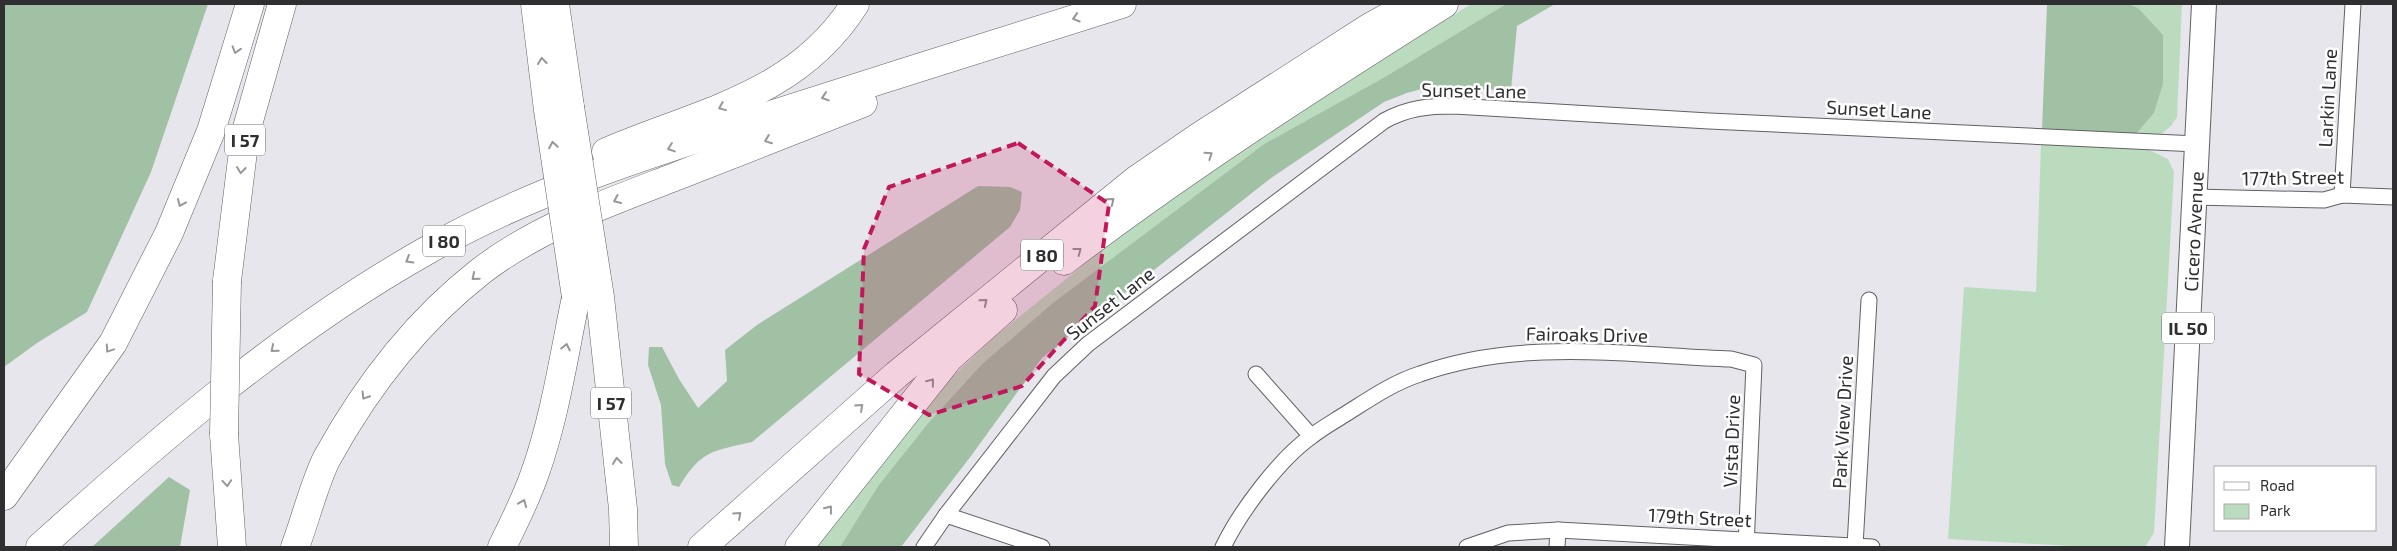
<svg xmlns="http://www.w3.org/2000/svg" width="2397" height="551" font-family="'Exo 2',sans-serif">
  <rect width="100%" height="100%" fill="#e7e6ec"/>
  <g fill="#bbdbbf">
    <polygon points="1471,4 1506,4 1383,78 1264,144 1054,302 982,364 929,422 878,486 840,547 806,547 931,397 993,338 1118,237 1246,146"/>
    <polygon points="2128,4 2182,4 2177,117 2171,126 2159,136 2136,134 2154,113 2163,84 2163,35"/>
    <polygon points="2041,144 2149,150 2168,159 2174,172 2154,533 2145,547 2087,547 1948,539 1964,287 2036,292"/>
  </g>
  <g fill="#a1c1a5">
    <polygon points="4,4 208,4 151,172 87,312 37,343 4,367"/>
    <polygon points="1506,4 1555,4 1517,26 1511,90 1425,88 1407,93 1384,102 1271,178 1042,358 971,456 901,547 840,547 878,486 929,422 982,364 1054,302 1264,144 1383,78"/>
    <polygon points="2047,4 2128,4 2138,8 2163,35 2163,84 2154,113 2136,134 2042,129"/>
    <path d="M978,186L1010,187L1022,192L1020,210L1010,227L752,442C713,451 701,450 679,487L672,485L665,464L661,405L648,365L649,347H662L679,379L698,408L727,381L725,350L757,325Z"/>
    <polygon points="169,477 190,490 180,547 92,547"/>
  </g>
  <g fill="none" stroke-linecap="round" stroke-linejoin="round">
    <g stroke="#616165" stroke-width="17">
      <g id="minor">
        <polyline points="2342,195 2353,4"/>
        <polyline points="2194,197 2324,200 2342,195 2393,197"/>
        <polyline points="1256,374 1311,436"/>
        <polyline points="946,515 1042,547"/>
        <polyline points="1855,546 1869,300"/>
        <path d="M924,547L946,515L1054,376L1088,344L1384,121C1407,108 1428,106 1454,106L1709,121L2197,144"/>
        <path d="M1223,547C1240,512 1279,459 1312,436C1322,428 1333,422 1344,415C1368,400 1392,383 1420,374C1520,338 1627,355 1731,359L1754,365L1746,547"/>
        <polyline points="1467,547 1508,533 1558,530 1872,547"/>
        <polyline points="1557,547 1558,530"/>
      </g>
    </g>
    <g stroke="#616165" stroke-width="26">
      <g id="primary">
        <path id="s1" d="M2177,547L2204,4"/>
      </g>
    </g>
    <g stroke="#616165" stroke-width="29">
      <g id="motorway">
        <polyline points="535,4 548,110"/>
        <polyline points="555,4 570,107"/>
        <path d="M606,152C699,112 797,96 855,4"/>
        <path d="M1064,261C1186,168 1314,86 1444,4"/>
        <polyline points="227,281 245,135 282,4"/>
        <polyline points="600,297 623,509 624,547"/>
        <polyline points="224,434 232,547"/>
        <polyline points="4,496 113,343 169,233 211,131 250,4"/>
        <path d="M40,547C160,439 284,331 426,251C531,191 648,154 764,117C883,79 1003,41 1122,4"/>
        <path d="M295,547C305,521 315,481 327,458C366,387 417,321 481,271C537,228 607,203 672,178C736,153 799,128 863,103"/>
        <path d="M502,547C514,523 526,499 535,473C555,417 564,355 576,297"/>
        <polyline points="702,547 896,375 1136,180 1200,136 1370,27 1412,4"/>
        <polyline points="799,547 949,358 1003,310"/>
      </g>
    </g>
    <use href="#minor" stroke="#fff" stroke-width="15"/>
    <use href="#primary" stroke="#fff" stroke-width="24"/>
    <use href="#motorway" stroke="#fff" stroke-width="28"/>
    <g stroke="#616165" stroke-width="29" stroke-linecap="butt">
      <g id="motorway-bridge">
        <polyline points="570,107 600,297"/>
        <polyline points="548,110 576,297"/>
        <polyline points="224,434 227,281"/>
      </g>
    </g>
    <use href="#motorway-bridge" stroke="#fff" stroke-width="28"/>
  </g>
  <defs><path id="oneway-chevron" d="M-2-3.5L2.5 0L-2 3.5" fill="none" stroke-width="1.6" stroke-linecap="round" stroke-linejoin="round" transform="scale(1.25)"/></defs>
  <g stroke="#979698">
    <use href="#oneway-chevron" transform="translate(1076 18) rotate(163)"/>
    <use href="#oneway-chevron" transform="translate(236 50) rotate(107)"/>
    <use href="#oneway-chevron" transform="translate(542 61) rotate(-97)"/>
    <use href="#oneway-chevron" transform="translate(825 97) rotate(162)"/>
    <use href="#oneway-chevron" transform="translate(722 107) rotate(158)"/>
    <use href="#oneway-chevron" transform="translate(768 140) rotate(159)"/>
    <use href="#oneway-chevron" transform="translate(553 145) rotate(-99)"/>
    <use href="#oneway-chevron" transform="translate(671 148) rotate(161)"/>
    <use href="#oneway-chevron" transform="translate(1209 155) rotate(-34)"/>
    <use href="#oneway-chevron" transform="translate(241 170) rotate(97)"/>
    <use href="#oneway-chevron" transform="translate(617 200) rotate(156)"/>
    <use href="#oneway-chevron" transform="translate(1111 201) rotate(-39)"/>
    <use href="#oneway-chevron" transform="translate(181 203) rotate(113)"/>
    <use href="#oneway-chevron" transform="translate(1078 251) rotate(-37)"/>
    <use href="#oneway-chevron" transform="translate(409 260) rotate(149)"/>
    <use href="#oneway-chevron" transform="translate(475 277) rotate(139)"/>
    <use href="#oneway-chevron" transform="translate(984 302) rotate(-39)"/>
    <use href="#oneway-chevron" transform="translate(566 347) rotate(-78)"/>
    <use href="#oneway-chevron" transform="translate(109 349) rotate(124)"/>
    <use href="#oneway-chevron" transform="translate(274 349) rotate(140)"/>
    <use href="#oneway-chevron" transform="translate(931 382) rotate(-51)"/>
    <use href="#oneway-chevron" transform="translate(365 396) rotate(122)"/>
    <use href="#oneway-chevron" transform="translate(860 407) rotate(-42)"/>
    <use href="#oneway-chevron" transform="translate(617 461) rotate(-96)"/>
    <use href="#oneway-chevron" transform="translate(227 483) rotate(86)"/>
    <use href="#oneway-chevron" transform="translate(523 503) rotate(-68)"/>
    <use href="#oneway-chevron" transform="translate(829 509) rotate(-52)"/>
    <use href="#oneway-chevron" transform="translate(738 515) rotate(-42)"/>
  </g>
  <path fill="#c2185b" fill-opacity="0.2" stroke="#c2185b" stroke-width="4" stroke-dasharray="10 6" stroke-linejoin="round" d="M1018,143L1109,204L1095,306L1022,386L929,415L859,374L864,249L889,187Z"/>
  <g text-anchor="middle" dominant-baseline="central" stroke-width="5" stroke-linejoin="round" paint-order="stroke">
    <g fill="#fff" stroke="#6d6d6f" stroke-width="1">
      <rect x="225" y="124.5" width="40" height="31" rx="4"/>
      <rect x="423" y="225.5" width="42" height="31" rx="4"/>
      <rect x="1021" y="239.5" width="42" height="31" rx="4"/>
      <rect x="2162" y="312.5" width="52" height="31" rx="4"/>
      <rect x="591" y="387.5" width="40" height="31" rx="4"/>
    </g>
    <g font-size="18" font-weight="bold" fill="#2f2e31">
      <text x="245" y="140">I 57</text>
      <text x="444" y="241">I 80</text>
      <text x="1042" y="255">I 80</text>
      <text x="2188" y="328">IL 50</text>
      <text x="611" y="403">I 57</text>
    </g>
    <g font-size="19" fill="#2f2e31" stroke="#fff">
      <text transform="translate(1474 90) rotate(1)">Sunset Lane</text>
      <text transform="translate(2327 98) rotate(-87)">Larkin Lane</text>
      <text transform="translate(1879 109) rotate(3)">Sunset Lane</text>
      <text transform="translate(2293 177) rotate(-1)">177th Street</text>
      <text stroke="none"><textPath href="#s1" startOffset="316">Cicero Avenue</textPath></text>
      <text transform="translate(1110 303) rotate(-38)">Sunset Lane</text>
      <text transform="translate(1587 334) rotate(1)">Fairoaks Drive</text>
      <text transform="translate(1842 422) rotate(-87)">Park View Drive</text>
      <text transform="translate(1731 441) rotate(-88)">Vista Drive</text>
      <text transform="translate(1700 517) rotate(3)">179th Street</text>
    </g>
  </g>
  <rect width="2397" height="551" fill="none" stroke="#2f2e31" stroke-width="10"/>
  <rect x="2214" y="466" width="162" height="65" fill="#ffffff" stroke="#acabad"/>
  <rect x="2224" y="482" width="25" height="8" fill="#ffffff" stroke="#acabad"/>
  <text x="2260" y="491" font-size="15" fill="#2f2e31">Road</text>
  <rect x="2224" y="504" width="25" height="15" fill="#bbdbbf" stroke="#acabad"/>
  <text x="2260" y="516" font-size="15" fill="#2f2e31">Park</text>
</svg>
